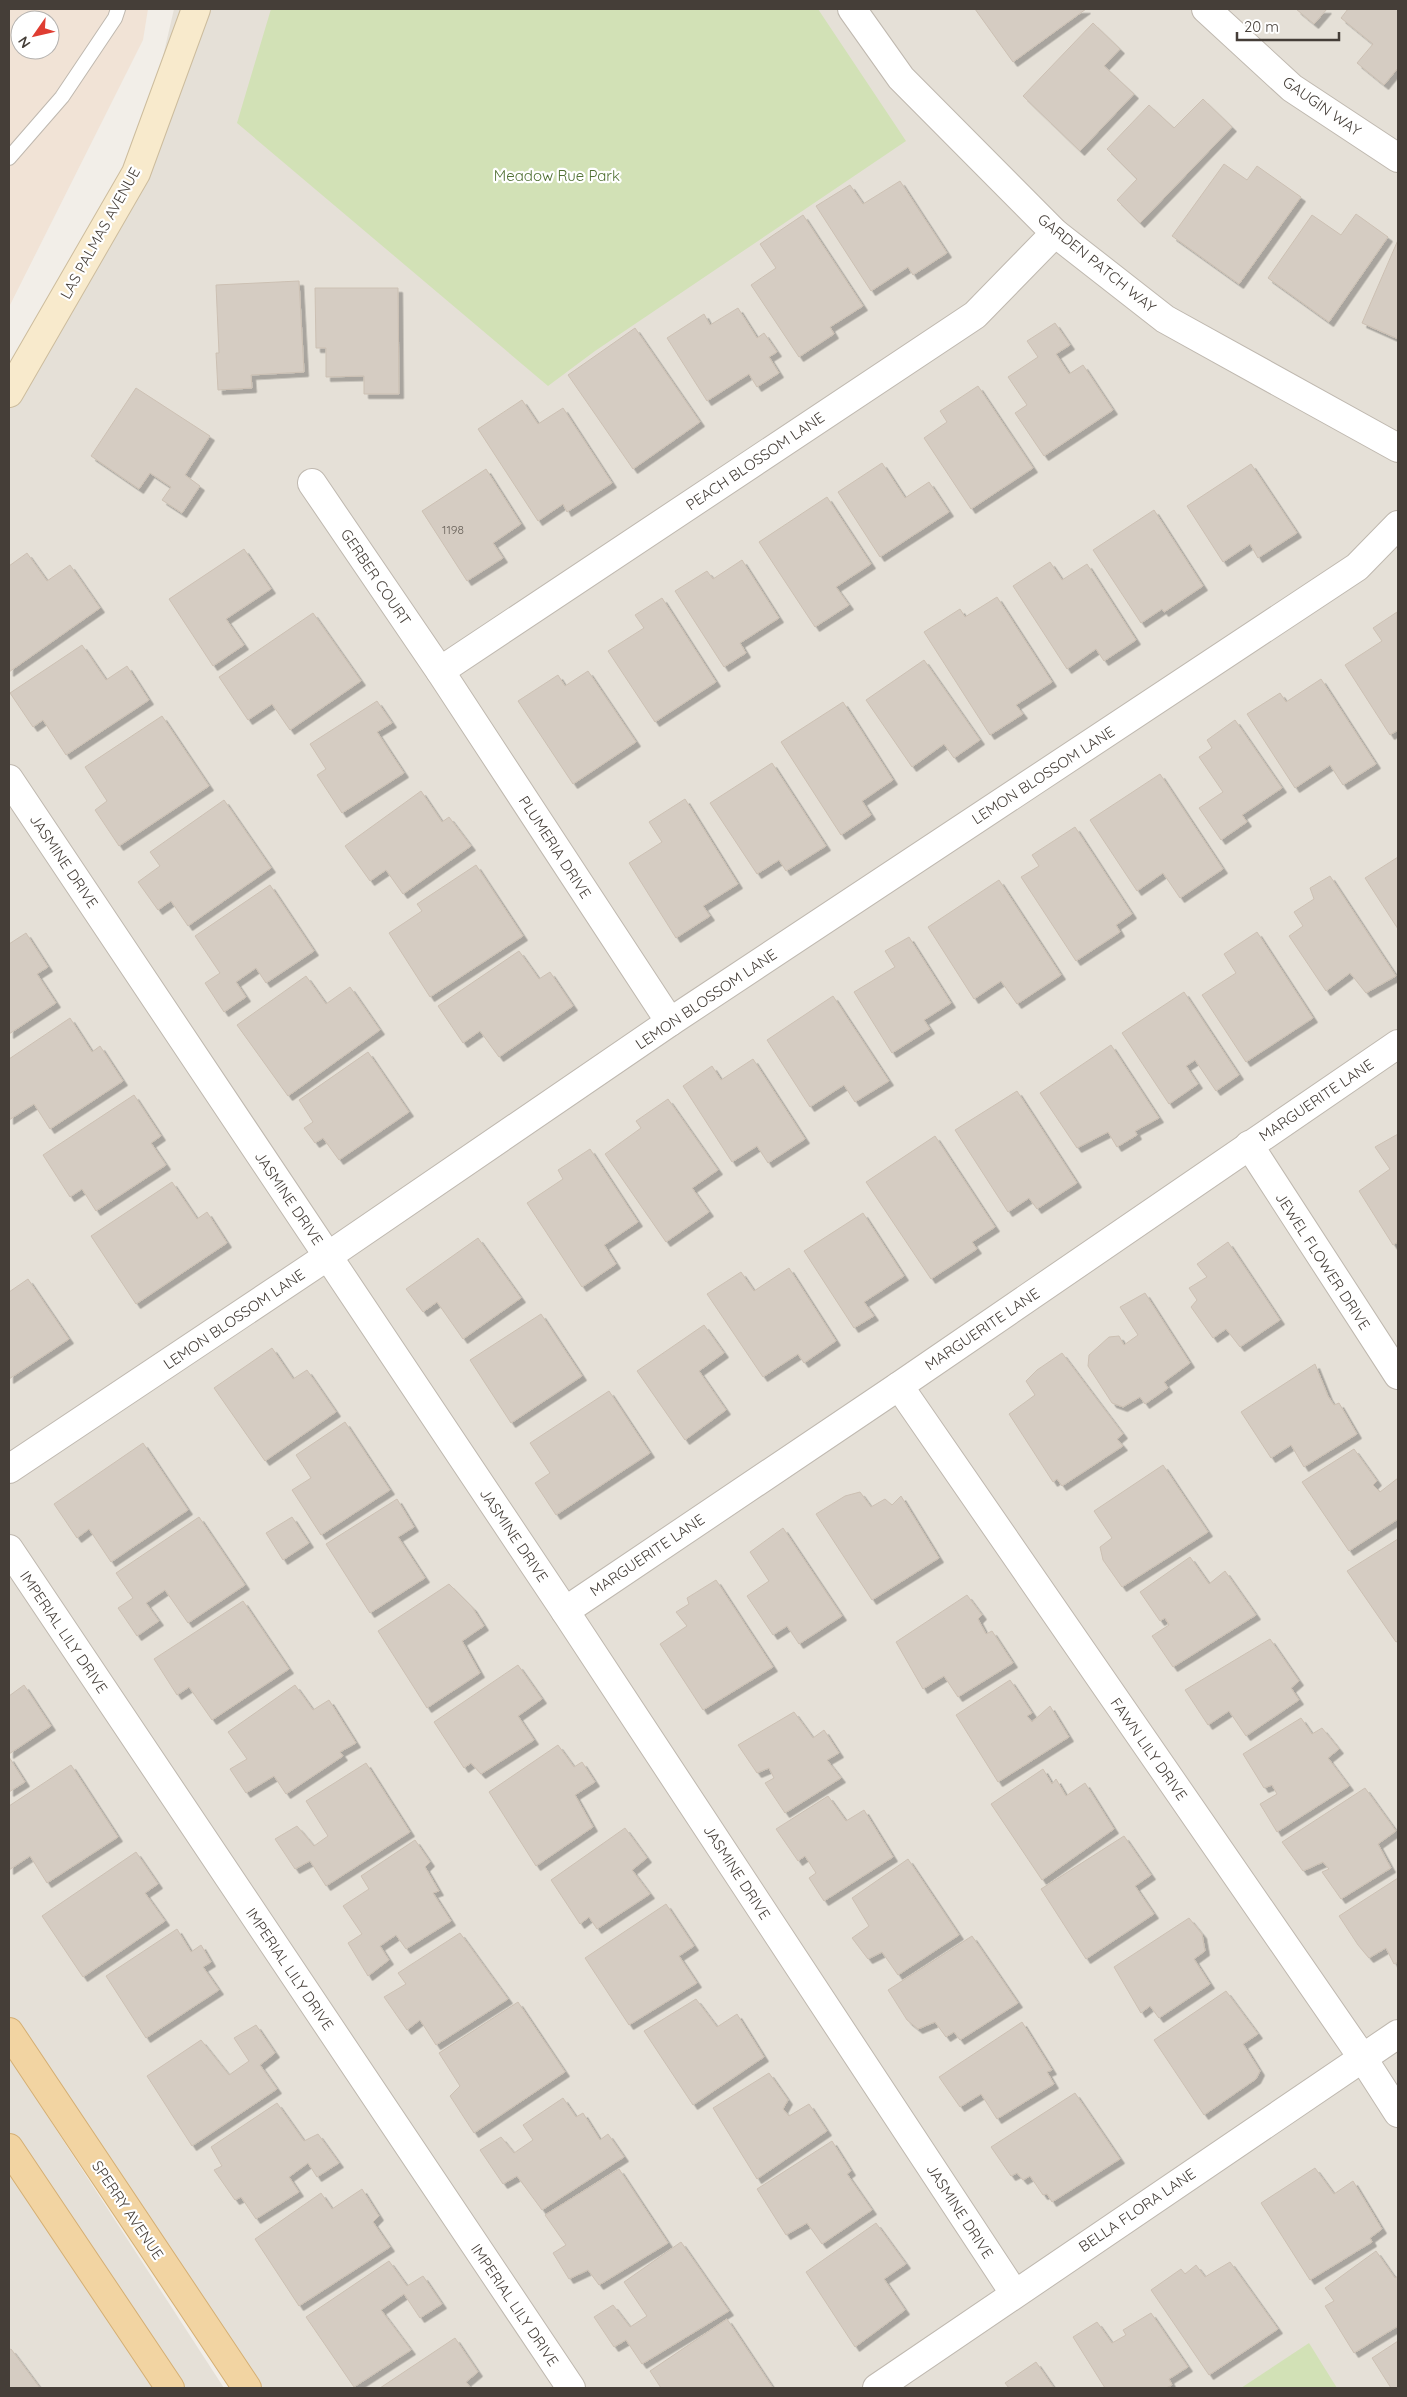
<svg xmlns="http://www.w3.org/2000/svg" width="1407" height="2397" font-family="Quicksand,sans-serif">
  <defs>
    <filter id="shadow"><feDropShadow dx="4.5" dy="4.5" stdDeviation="0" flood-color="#0004"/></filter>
  </defs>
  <rect width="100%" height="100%" fill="#f2eee8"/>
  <g fill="#e5e0d7">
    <polygon points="174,9 1398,9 1398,2388 242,2388 9,2036 9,364 136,173"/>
    <polygon points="9,2057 224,2388 9,2388"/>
  </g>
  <path fill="#f1e3d6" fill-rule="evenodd" d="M9,9H148L143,40L9,307ZM20,20H50V50H20Z"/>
  <g fill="#d2e1b6">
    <polygon points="271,9 818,9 906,141 595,351 548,386 237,123"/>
    <polygon points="1309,2343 1337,2388 1241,2388"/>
  </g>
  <g fill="#d5ccc2" stroke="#ccc0b3" filter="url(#shadow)">
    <polygon points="975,9 1086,9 1013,62"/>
    <polygon points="1296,9 1327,9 1314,24"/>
    <polygon points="1348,9 1398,9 1398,68 1384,85 1357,63 1373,44 1341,18"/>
    <polygon points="1093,23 1120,49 1104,66 1134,94 1080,151 1023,96"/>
    <polygon points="1203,99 1232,127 1140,223 1117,200 1137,179 1107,149 1149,105 1174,128"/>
    <polygon points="1224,164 1247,180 1257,166 1301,197 1239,284 1172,236"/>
    <polygon points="900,181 947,253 913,275 908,267 871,291 816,206 850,185 863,204"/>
    <polygon points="1356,214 1388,237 1329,322 1268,278 1312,215 1341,235"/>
    <polygon points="803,215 863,306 830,327 834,334 799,357 751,285 776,268 760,244"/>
    <polygon points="1398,240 1398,339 1362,323"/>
    <polygon points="299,281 304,372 251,375 252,388 218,390 216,353 219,353 216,285"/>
    <polygon points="315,288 398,288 399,394 364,394 364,376 326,377 326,348 316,348"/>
    <polygon points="738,308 757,338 764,333 777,352 769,357 779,373 757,387 749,374 707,401 667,338 704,314 710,325"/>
    <polygon points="1055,323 1070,345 1056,354 1069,374 1083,365 1113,410 1044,456 1015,413 1027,405 1008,377 1038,357 1027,341"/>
    <polygon points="635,328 700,422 633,469 568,375"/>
    <polygon points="978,386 1033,468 971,509 924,438 947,422 940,411"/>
    <polygon points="136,388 210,436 185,475 200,486 182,513 162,500 171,487 150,473 139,489 91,456"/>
    <polygon points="522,400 538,424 563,408 612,483 567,512 563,504 538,521 478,429"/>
    <polygon points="882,463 905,498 929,482 949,512 880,557 838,492"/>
    <polygon points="1251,464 1297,533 1258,558 1250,544 1223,562 1187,506"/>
    <polygon points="486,469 521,524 493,543 503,558 467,581 422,511"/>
    <polygon points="827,497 871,564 836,587 849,605 815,627 759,542"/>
    <polygon points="1154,510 1203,586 1164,612 1162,609 1141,623 1093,550"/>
    <polygon points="244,549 271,589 226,619 244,645 213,666 169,599"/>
    <polygon points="27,553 47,581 70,565 100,608 9,672 9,566"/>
    <polygon points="742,560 779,618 740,643 746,653 724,667 675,591 707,571 713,579"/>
    <polygon points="1050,562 1062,580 1087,564 1136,640 1104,661 1096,649 1067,669 1013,586"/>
    <polygon points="997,597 1052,682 1016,705 1023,714 990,735 924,632 960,609 965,617"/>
    <polygon points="662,598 716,682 655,722 608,651 644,628 635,615"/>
    <polygon points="1397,612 1398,730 1390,735 1345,665 1382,641 1373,628"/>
    <polygon points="313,613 361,681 290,730 272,704 248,720 219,677"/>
    <polygon points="82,645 106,680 127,666 149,700 66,755 43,720 33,727 10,693"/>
    <polygon points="924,660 980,740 954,758 944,744 912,767 866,700"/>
    <polygon points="588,671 636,742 573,784 518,701 558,675 565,686"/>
    <polygon points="1321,679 1376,764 1343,785 1330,765 1295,788 1247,714 1280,693 1286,702"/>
    <polygon points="377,701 392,723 377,732 404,773 342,813 317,775 326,769 310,744"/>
    <polygon points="843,702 893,780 862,801 871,815 841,835 781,742"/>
    <polygon points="162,716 209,786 119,846 95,810 107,801 85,767"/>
    <polygon points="1235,720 1282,788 1242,815 1247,822 1221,840 1199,808 1223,792 1199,757 1212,748 1207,740"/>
    <polygon points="772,763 826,846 786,871 779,860 757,874 710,803"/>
    <polygon points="1160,774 1223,869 1180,898 1163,873 1137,891 1090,820"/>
    <polygon points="421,791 442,822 449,817 471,846 403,894 386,870 370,881 345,846"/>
    <polygon points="685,799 738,884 703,906 710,916 676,938 629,863 662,842 649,822"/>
    <polygon points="224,800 271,868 188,926 171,901 158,910 138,882 160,866 150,852"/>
    <polygon points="1075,827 1132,914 1116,925 1120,932 1076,961 1021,877 1039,866 1032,855"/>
    <polygon points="1398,857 1398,929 1365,878"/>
    <polygon points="476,865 523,936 430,997 389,933 422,911 417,904"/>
    <polygon points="1330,876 1396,976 1366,993 1350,973 1326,991 1289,936 1303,926 1294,912 1314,899 1310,888"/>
    <polygon points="999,880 1061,975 1017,1004 1001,981 974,999 928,927"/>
    <polygon points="270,885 314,951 266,983 256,968 236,982 246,997 224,1012 205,983 220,973 195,936"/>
    <polygon points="1257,932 1313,1018 1246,1062 1202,995 1236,973 1224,954"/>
    <polygon points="26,933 48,967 37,974 56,1003 9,1034 9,944"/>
    <polygon points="909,937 951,1003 924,1020 930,1029 892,1053 854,992 895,967 885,951"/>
    <polygon points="519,951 539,979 550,972 573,1006 499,1057 480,1031 463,1043 438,1006"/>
    <polygon points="306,976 326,1004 350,987 380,1030 288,1096 237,1025"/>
    <polygon points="1184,992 1239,1075 1216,1091 1195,1060 1186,1066 1198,1084 1169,1104 1122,1033"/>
    <polygon points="833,996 889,1081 855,1102 844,1085 810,1107 767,1040"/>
    <polygon points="70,1018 92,1052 100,1046 123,1081 50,1129 34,1104 9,1120 9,1059"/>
    <polygon points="1111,1045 1159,1118 1135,1131 1137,1135 1117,1147 1108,1132 1077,1148 1040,1093"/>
    <polygon points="368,1052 409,1112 339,1160 323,1138 315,1143 304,1128 313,1122 299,1100"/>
    <polygon points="753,1059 805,1139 768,1163 757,1146 732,1162 683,1086 712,1066 721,1080"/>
    <polygon points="1017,1091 1077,1183 1037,1209 1029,1198 1008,1212 955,1130"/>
    <polygon points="134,1095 161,1136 151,1143 166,1165 96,1211 82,1189 70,1197 43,1155"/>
    <polygon points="668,1099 718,1170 692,1188 709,1212 666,1242 605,1154 641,1128 636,1121"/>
    <polygon points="1398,1134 1398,1242 1393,1245 1359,1191 1390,1169 1375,1147"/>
    <polygon points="935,1136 995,1227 972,1242 977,1249 931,1279 866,1182"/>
    <polygon points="590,1149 638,1222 604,1245 616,1264 582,1287 527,1203 563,1179 558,1170"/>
    <polygon points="172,1182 197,1219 207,1212 227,1243 136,1304 91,1236"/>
    <polygon points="863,1213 904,1276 864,1302 874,1316 854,1328 804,1251"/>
    <polygon points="478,1238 521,1298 463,1339 437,1302 423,1312 406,1289"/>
    <polygon points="1228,1242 1280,1320 1240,1347 1226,1329 1213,1338 1191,1307 1197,1300 1189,1288 1207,1277 1197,1264"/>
    <polygon points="789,1268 836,1341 804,1363 798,1354 763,1377 707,1294 741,1272 754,1291"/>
    <polygon points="28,1279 69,1339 9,1379 9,1292"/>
    <polygon points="1145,1293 1190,1363 1164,1382 1168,1388 1145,1404 1140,1397 1123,1407 1112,1403 1088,1366 1089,1355 1109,1337 1119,1336 1124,1345 1138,1335 1120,1307"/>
    <polygon points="541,1314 582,1376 511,1423 470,1360"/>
    <polygon points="704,1325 724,1353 699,1371 726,1410 685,1440 637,1371"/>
    <polygon points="272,1348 293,1379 307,1370 336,1412 265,1461 214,1388"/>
    <polygon points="1062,1353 1123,1434 1117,1439 1123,1446 1062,1486 1057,1479 1053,1482 1009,1414 1035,1395 1026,1381 1037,1370"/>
    <polygon points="1315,1364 1328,1396 1334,1405 1339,1403 1357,1434 1304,1467 1291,1445 1271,1458 1241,1412"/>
    <polygon points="609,1391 650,1453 556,1515 535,1483 550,1473 530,1443"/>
    <polygon points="345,1422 390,1490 321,1535 292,1490 311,1478 296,1455"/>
    <polygon points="143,1443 188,1510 111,1562 89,1529 77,1538 54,1504"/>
    <polygon points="1354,1449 1377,1481 1373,1485 1380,1492 1398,1478 1398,1519 1349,1551 1302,1482"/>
    <polygon points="1163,1465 1208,1532 1122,1587 1103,1560 1100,1547 1112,1538 1094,1511"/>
    <polygon points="860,1492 871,1507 885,1499 892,1505 901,1496 939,1558 872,1600 816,1514 845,1496"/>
    <polygon points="397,1499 414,1527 398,1537 425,1578 370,1613 326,1544"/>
    <polygon points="199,1517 245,1585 188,1623 165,1590 146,1603 159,1621 137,1636 118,1608 133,1598 116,1573"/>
    <polygon points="292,1517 309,1543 283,1560 266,1533"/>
    <polygon points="783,1528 842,1616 799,1644 787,1626 773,1635 747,1596 769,1581 750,1552"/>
    <polygon points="1398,1539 1398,1640 1396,1642 1347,1571"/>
    <polygon points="1190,1557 1209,1584 1225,1571 1256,1615 1173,1667 1152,1636 1169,1625 1165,1618 1160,1621 1140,1592"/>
    <polygon points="716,1580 773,1667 703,1710 660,1644 687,1626 676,1612 689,1604 687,1598"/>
    <polygon points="449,1584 472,1607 484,1626 462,1641 480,1673 427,1708 378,1631"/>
    <polygon points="967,1595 982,1615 978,1619 986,1634 992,1631 1013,1663 958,1697 944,1676 923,1689 896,1642"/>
    <polygon points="243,1601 289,1669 212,1720 189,1687 177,1695 154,1659"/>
    <polygon points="1270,1639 1299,1681 1291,1688 1299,1700 1246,1736 1229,1711 1208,1725 1185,1690"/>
    <polygon points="518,1665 542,1699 518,1716 534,1740 481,1774 471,1763 464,1768 434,1722"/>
    <polygon points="1010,1680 1032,1713 1027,1716 1032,1722 1050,1706 1069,1737 998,1782 956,1715"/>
    <polygon points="24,1685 51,1726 9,1754 9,1696"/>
    <polygon points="295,1685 313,1710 329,1700 356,1743 340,1752 343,1756 286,1794 274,1776 246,1793 230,1769 247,1759 228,1732"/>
    <polygon points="794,1712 813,1738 824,1730 839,1753 827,1760 841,1778 785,1813 765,1783 774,1778 769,1768 757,1773 738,1745"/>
    <polygon points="1301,1718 1312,1734 1322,1728 1339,1749 1328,1758 1349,1786 1277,1832 1260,1804 1277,1794 1272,1785 1264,1788 1243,1754"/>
    <polygon points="558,1745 574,1767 582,1762 595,1782 575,1795 593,1827 536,1866 489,1792"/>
    <polygon points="9,1757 25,1782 9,1792"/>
    <polygon points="366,1763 410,1832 326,1886 310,1861 295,1869 275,1839 297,1826 314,1846 328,1836 306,1801"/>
    <polygon points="71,1765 118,1837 47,1883 30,1856 9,1870 9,1806"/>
    <polygon points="1043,1769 1052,1784 1056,1779 1066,1796 1085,1783 1114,1829 1042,1880 991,1804"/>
    <polygon points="1365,1788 1396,1831 1378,1844 1391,1868 1341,1899 1322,1872 1329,1869 1323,1862 1303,1871 1282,1842"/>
    <polygon points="828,1796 846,1821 864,1810 893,1857 824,1901 809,1878 816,1873 805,1856 798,1861 776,1829"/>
    <polygon points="625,1828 647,1858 632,1870 650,1894 597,1929 589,1917 580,1924 551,1880"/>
    <polygon points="1124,1836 1151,1875 1135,1886 1154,1914 1086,1959 1041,1889"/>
    <polygon points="415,1840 430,1862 425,1867 439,1891 433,1893 451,1921 406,1949 396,1935 380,1946 389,1960 368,1976 348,1943 362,1934 343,1906 369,1889 361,1876"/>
    <polygon points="136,1852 158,1884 145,1893 165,1921 83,1977 42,1916"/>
    <polygon points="908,1859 959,1935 898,1975 882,1952 868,1959 852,1938 869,1926 852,1898"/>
    <polygon points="1398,1878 1398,1962 1394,1964 1386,1948 1369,1958 1358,1945 1339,1916"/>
    <polygon points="666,1904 694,1946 679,1956 697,1983 629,2025 585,1958"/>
    <polygon points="1189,1918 1202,1934 1205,1951 1194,1959 1210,1984 1159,2018 1150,2006 1141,2013 1114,1967"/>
    <polygon points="177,1929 191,1952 201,1945 211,1962 203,1967 219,1990 146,2038 106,1976"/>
    <polygon points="460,1933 508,1999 436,2045 420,2020 407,2030 384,1997 406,1984 398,1973"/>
    <polygon points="972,1936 1018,2003 960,2040 954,2032 946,2037 935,2022 918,2029 907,2020 888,1990"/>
    <polygon points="1226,1991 1258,2034 1243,2044 1260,2071 1256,2079 1204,2115 1154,2040"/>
    <polygon points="696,1999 717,2027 737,2014 764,2057 693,2105 644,2031"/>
    <polygon points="518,2002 565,2072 474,2133 450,2096 460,2086 439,2053"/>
    <polygon points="1022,2022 1052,2070 1047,2072 1054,2084 997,2119 981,2094 960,2107 939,2077"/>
    <polygon points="256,2025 275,2053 260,2065 277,2089 192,2146 147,2076 201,2040 229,2075 249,2061 234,2038"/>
    <polygon points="769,2073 788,2100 783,2109 789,2116 809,2104 827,2131 757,2179 713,2108"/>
    <polygon points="1075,2093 1120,2159 1052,2202 1047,2194 1043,2195 1030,2176 1023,2180 1017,2173 1011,2176 991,2147"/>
    <polygon points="563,2098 576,2117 583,2113 600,2140 608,2134 624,2157 542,2210 517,2176 503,2184 480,2150 501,2137 514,2153 533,2140 523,2125"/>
    <polygon points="277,2103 304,2141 318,2134 339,2163 317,2177 308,2163 289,2177 299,2192 256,2219 241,2197 235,2200 214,2170 222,2166 211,2147"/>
    <polygon points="832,2141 851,2171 847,2174 872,2210 822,2244 807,2223 786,2235 757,2189"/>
    <polygon points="1315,2168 1334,2194 1353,2181 1382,2229 1370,2238 1372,2242 1310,2280 1261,2203"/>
    <polygon points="619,2169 668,2243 599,2285 588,2270 569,2279 553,2253 566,2245 545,2215"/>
    <polygon points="362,2189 379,2216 373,2222 390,2247 299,2306 255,2239 321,2193 332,2209"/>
    <polygon points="876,2223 906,2264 884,2279 905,2310 855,2347 806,2272"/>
    <polygon points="681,2242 729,2311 642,2364 626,2340 614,2347 594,2317 613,2305 630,2327 647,2316 624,2282"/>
    <polygon points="1376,2251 1395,2278 1398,2276 1398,2326 1354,2353 1325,2306 1334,2301 1325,2288"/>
    <polygon points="389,2261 407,2286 423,2276 442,2304 420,2318 404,2294 381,2310 411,2350 354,2387 306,2317"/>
    <polygon points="1230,2262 1278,2329 1209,2375 1151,2290 1181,2269 1185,2274 1196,2265 1205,2277"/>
    <polygon points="1151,2313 1188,2367 1169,2379 1172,2385 1166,2388 1105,2388 1073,2337 1097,2322 1112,2343 1126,2335 1123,2330"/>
    <polygon points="727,2319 773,2388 661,2388 650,2371"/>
    <polygon points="455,2338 478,2372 466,2382 471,2388 380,2388"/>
    <polygon points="1398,2341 1398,2388 1391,2388 1372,2358"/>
    <polygon points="11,2349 40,2388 9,2388 9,2350"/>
    <polygon points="1036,2362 1054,2388 1009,2388 1005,2383"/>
  </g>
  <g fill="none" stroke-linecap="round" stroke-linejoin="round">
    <g stroke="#bfb8af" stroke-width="16">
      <polyline id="lane" points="9,158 62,97 115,18 118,9"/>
    </g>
    <g stroke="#bfb8af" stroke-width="30">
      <g id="street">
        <polyline points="852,9 901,78 1055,233 1165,319 1398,448"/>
        <polyline points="1206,9 1292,88 1398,158"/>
        <polyline points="312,483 440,671 670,1022"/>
        <polyline points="440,671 975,315 1055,233"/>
        <polyline points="9,779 565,1611 1014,2293"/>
        <polyline points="1249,1145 1398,1375"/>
        <polyline points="899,1386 1362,2057 1398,2113"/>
        <polyline points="9,1469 328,1256 670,1022 1357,567 1398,525"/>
        <polyline points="9,1549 571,2388"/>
        <polyline points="565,1611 899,1386 1398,1044"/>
        <polyline points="877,2388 1398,2034"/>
      </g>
    </g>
    <g stroke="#ccbc9d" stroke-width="30">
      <polyline id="secondary" points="9,393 136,173 196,9"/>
    </g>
    <g stroke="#d5af73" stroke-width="30">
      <g id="primary">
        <polyline points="9,2032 247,2388"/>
        <polyline points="9,2148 170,2388"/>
      </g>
    </g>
    <use href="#lane" stroke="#fff" stroke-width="14"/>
    <use href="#street" stroke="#fff" stroke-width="28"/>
    <use href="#secondary" stroke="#f8eacc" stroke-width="28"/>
    <use href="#primary" stroke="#f2d4a2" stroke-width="28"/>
  </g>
  <g text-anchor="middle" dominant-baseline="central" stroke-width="4.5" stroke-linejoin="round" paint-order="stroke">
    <g font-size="12" fill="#69625a">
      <text x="453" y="529">1198</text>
    </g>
    <g font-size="15" fill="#453e38" stroke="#fff">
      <text transform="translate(1322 106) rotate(35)">GAUGIN WAY</text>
      <text transform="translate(100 233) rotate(-61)">LAS PALMAS AVENUE</text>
      <text transform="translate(1097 263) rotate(39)">GARDEN PATCH WAY</text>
      <text transform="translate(755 461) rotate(-34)">PEACH BLOSSOM LANE</text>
      <text transform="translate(376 577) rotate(56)">GERBER COURT</text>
      <text transform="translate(1043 775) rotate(-33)">LEMON BLOSSOM LANE</text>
      <text transform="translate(555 847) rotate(57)">PLUMERIA DRIVE</text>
      <text transform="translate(64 861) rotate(56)">JASMINE DRIVE</text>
      <text transform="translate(706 999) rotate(-34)">LEMON BLOSSOM LANE</text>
      <text transform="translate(1316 1100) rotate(-34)">MARGUERITE LANE</text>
      <text transform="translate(289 1198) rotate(56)">JASMINE DRIVE</text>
      <text transform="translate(1323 1261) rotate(57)">JEWEL FLOWER DRIVE</text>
      <text transform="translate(234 1319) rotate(-34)">LEMON BLOSSOM LANE</text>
      <text transform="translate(982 1329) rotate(-34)">MARGUERITE LANE</text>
      <text transform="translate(514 1535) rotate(56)">JASMINE DRIVE</text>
      <text transform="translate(647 1555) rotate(-34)">MARGUERITE LANE</text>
      <text transform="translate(64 1632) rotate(56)">IMPERIAL LILY DRIVE</text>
      <text transform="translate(1149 1749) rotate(55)">FAWN LILY DRIVE</text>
      <text transform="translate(737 1872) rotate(57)">JASMINE DRIVE</text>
      <text transform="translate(290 1969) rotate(56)">IMPERIAL LILY DRIVE</text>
      <text transform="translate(128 2210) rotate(56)">SPERRY AVENUE</text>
      <text transform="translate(1137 2210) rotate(-34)">BELLA FLORA LANE</text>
      <text transform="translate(960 2211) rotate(57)">JASMINE DRIVE</text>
      <text transform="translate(515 2305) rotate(56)">IMPERIAL LILY DRIVE</text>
    </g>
    <g font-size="15" fill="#4f6f32" stroke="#fff">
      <text x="557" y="175">Meadow Rue Park</text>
    </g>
  </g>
  <rect width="1407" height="2397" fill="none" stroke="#453e38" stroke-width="20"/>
  <g transform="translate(35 35) rotate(236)"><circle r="24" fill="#ffffff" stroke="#b5b2af"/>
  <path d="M0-4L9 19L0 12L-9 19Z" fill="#df3d32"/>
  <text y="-8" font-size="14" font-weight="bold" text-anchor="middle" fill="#453e38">N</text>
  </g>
  <path d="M1237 32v8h102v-8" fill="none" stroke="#453e38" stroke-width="2.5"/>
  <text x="1244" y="32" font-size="15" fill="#453e38" stroke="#ffffff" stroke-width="4" paint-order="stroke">20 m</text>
</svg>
